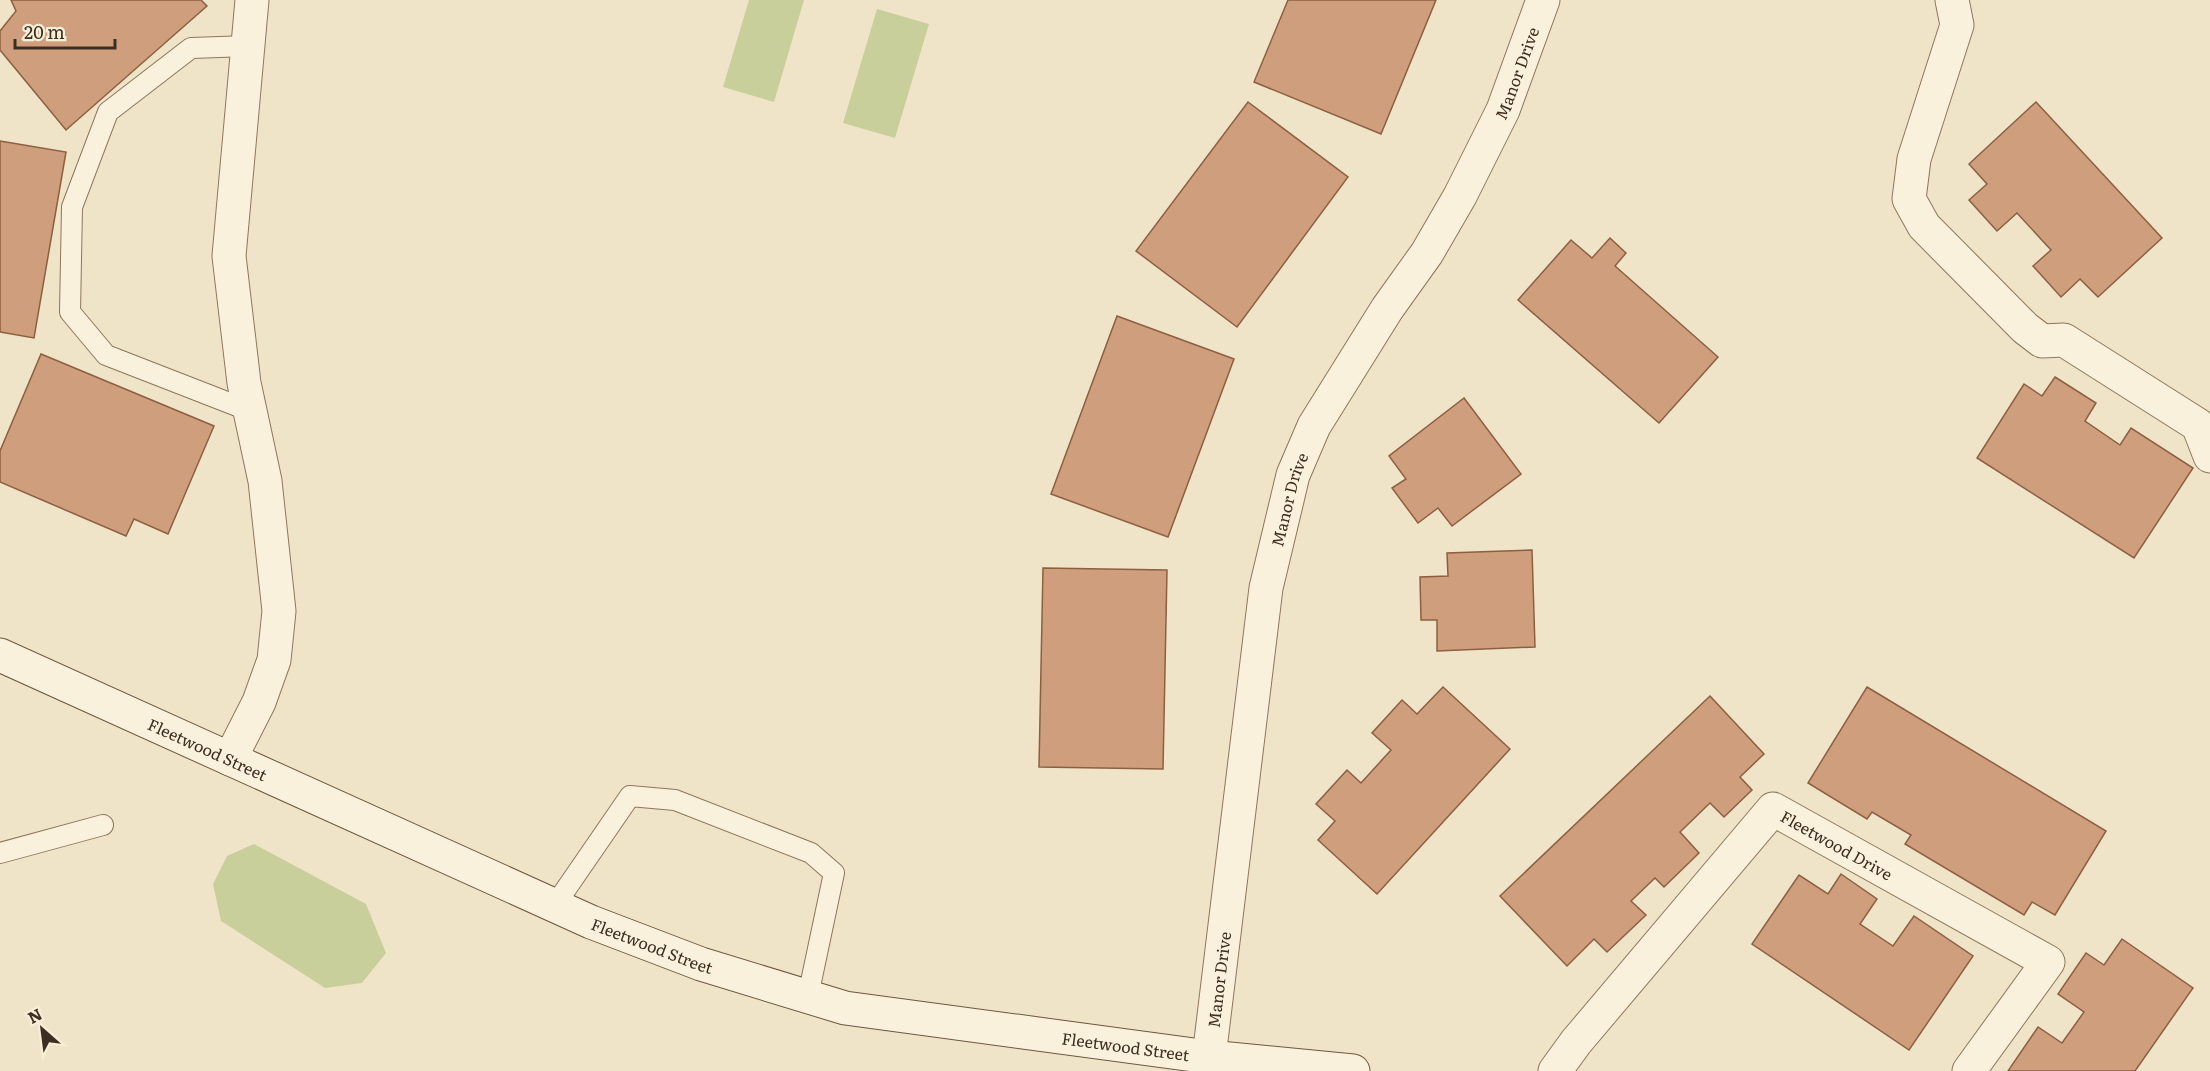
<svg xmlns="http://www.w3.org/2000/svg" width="2210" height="1071" font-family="Literata,serif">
  <rect width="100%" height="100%" fill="#f0e4c8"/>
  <g fill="#c9cf9b">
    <polygon points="749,0 804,0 774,102 723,87"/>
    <polygon points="877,9 929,24 895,138 843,123"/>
    <polygon points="254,844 366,904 386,953 362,983 325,988 221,921 213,884 227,856"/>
  </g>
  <g fill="#cf9f7d" stroke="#8d5f41" stroke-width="1.5">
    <polygon points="201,0 207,6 66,130 0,50 0,31 16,11 11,0"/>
    <polygon points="1288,0 1436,0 1381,134 1254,82"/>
    <polygon points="1248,102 1348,177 1237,327 1136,251"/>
    <polygon points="2036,102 2162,238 2098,297 2080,279 2061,297 2033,266 2051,250 2017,213 1997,231 1969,200 1987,184 1969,164"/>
    <polygon points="0,141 66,152 34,338 0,332"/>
    <polygon points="1610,238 1626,253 1615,266 1718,357 1659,423 1518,300 1571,240 1592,258"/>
    <polygon points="1117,316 1234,359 1168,537 1051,494"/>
    <polygon points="41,354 214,426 168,534 134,519 126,536 0,482 0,451"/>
    <polygon points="2055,377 2096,403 2085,421 2120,445 2131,428 2193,468 2134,558 1977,458 2024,384 2042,396"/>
    <polygon points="1464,398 1521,474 1452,526 1438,508 1418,523 1392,488 1406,479 1389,456"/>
    <polygon points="1532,550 1535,647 1437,651 1437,620 1421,620 1420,577 1448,576 1447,553"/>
    <polygon points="1043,568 1167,570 1163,769 1039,767"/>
    <polygon points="1443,687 1510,749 1377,894 1318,840 1335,821 1316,804 1347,770 1361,783 1391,750 1372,733 1402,700 1417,714"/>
    <polygon points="1867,687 2106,831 2055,915 2032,902 2024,915 1905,844 1911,835 1872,812 1867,819 1808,783"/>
    <polygon points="1710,696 1764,754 1740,777 1752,790 1724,817 1710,803 1680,832 1699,853 1664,887 1655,878 1631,901 1646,915 1607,952 1594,939 1567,966 1500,896"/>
    <polygon points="1841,874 1877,899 1860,924 1893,946 1914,916 1973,956 1909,1050 1752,944 1799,875 1828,894"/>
    <polygon points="2122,939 2193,988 2135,1071 2008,1071 2038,1027 2062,1043 2084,1012 2058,994 2086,953 2104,965"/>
  </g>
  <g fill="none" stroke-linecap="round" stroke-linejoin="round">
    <g stroke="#8d765c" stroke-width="22">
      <g id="lane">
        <polyline points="248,46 191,48 108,112 72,207 70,312 106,355 250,411"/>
        <polyline points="0,853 103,825"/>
        <polyline points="555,905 630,796 675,800 811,853 834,873 808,996"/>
      </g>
    </g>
    <g stroke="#8d765c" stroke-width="35">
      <g id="street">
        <polyline points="1952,0 1957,25 1914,159 1909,199 1924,226 2025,328 2042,341 2064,340 2198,425 2210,456"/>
        <polyline points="230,759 259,702 274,660 279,611 265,481 244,383 229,256 252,0"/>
        <path id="s1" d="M1209,1057L1266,588L1293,475L1314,426L1387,309L1427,253L1460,196L1503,110L1543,0"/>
        <path id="s2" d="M1555,1071L1576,1042L1773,809L2048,962L1969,1071"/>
      </g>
    </g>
    <g stroke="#6f573f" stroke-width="35">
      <g id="secondary">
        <path id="s3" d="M0,655L591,922L701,964L845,1008L1209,1057L1353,1071"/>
      </g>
    </g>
    <use href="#lane" stroke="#faf1dc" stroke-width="20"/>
    <use href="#street" stroke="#faf1dc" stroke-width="33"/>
    <use href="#secondary" stroke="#faf1dc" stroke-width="33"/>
  </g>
  <g text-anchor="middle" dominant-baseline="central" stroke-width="5" stroke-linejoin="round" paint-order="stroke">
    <g font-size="16" fill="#3d2e20" stroke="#f7eed8">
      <text stroke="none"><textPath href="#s1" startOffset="1050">Manor Drive</textPath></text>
      <text stroke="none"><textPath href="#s1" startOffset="564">Manor Drive</textPath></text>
      <text stroke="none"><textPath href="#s3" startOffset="228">Fleetwood Street</textPath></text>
      <text stroke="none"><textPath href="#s2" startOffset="414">Fleetwood Drive</textPath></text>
      <text stroke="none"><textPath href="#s3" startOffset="714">Fleetwood Street</textPath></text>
      <text stroke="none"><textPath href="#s1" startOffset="78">Manor Drive</textPath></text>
      <text stroke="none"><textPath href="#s3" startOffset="1200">Fleetwood Street</textPath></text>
    </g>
  </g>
  <g transform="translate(42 1029) rotate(332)" stroke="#f7eed8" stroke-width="4.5" paint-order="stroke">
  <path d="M0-4.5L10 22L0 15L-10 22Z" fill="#3d2e20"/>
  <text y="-9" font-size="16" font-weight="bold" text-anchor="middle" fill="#3d2e20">N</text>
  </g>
  <path d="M15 39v9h100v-9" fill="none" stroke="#3d2e20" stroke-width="3"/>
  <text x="24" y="39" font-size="18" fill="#3d2e20" stroke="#f7eed8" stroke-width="4.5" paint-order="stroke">20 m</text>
</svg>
